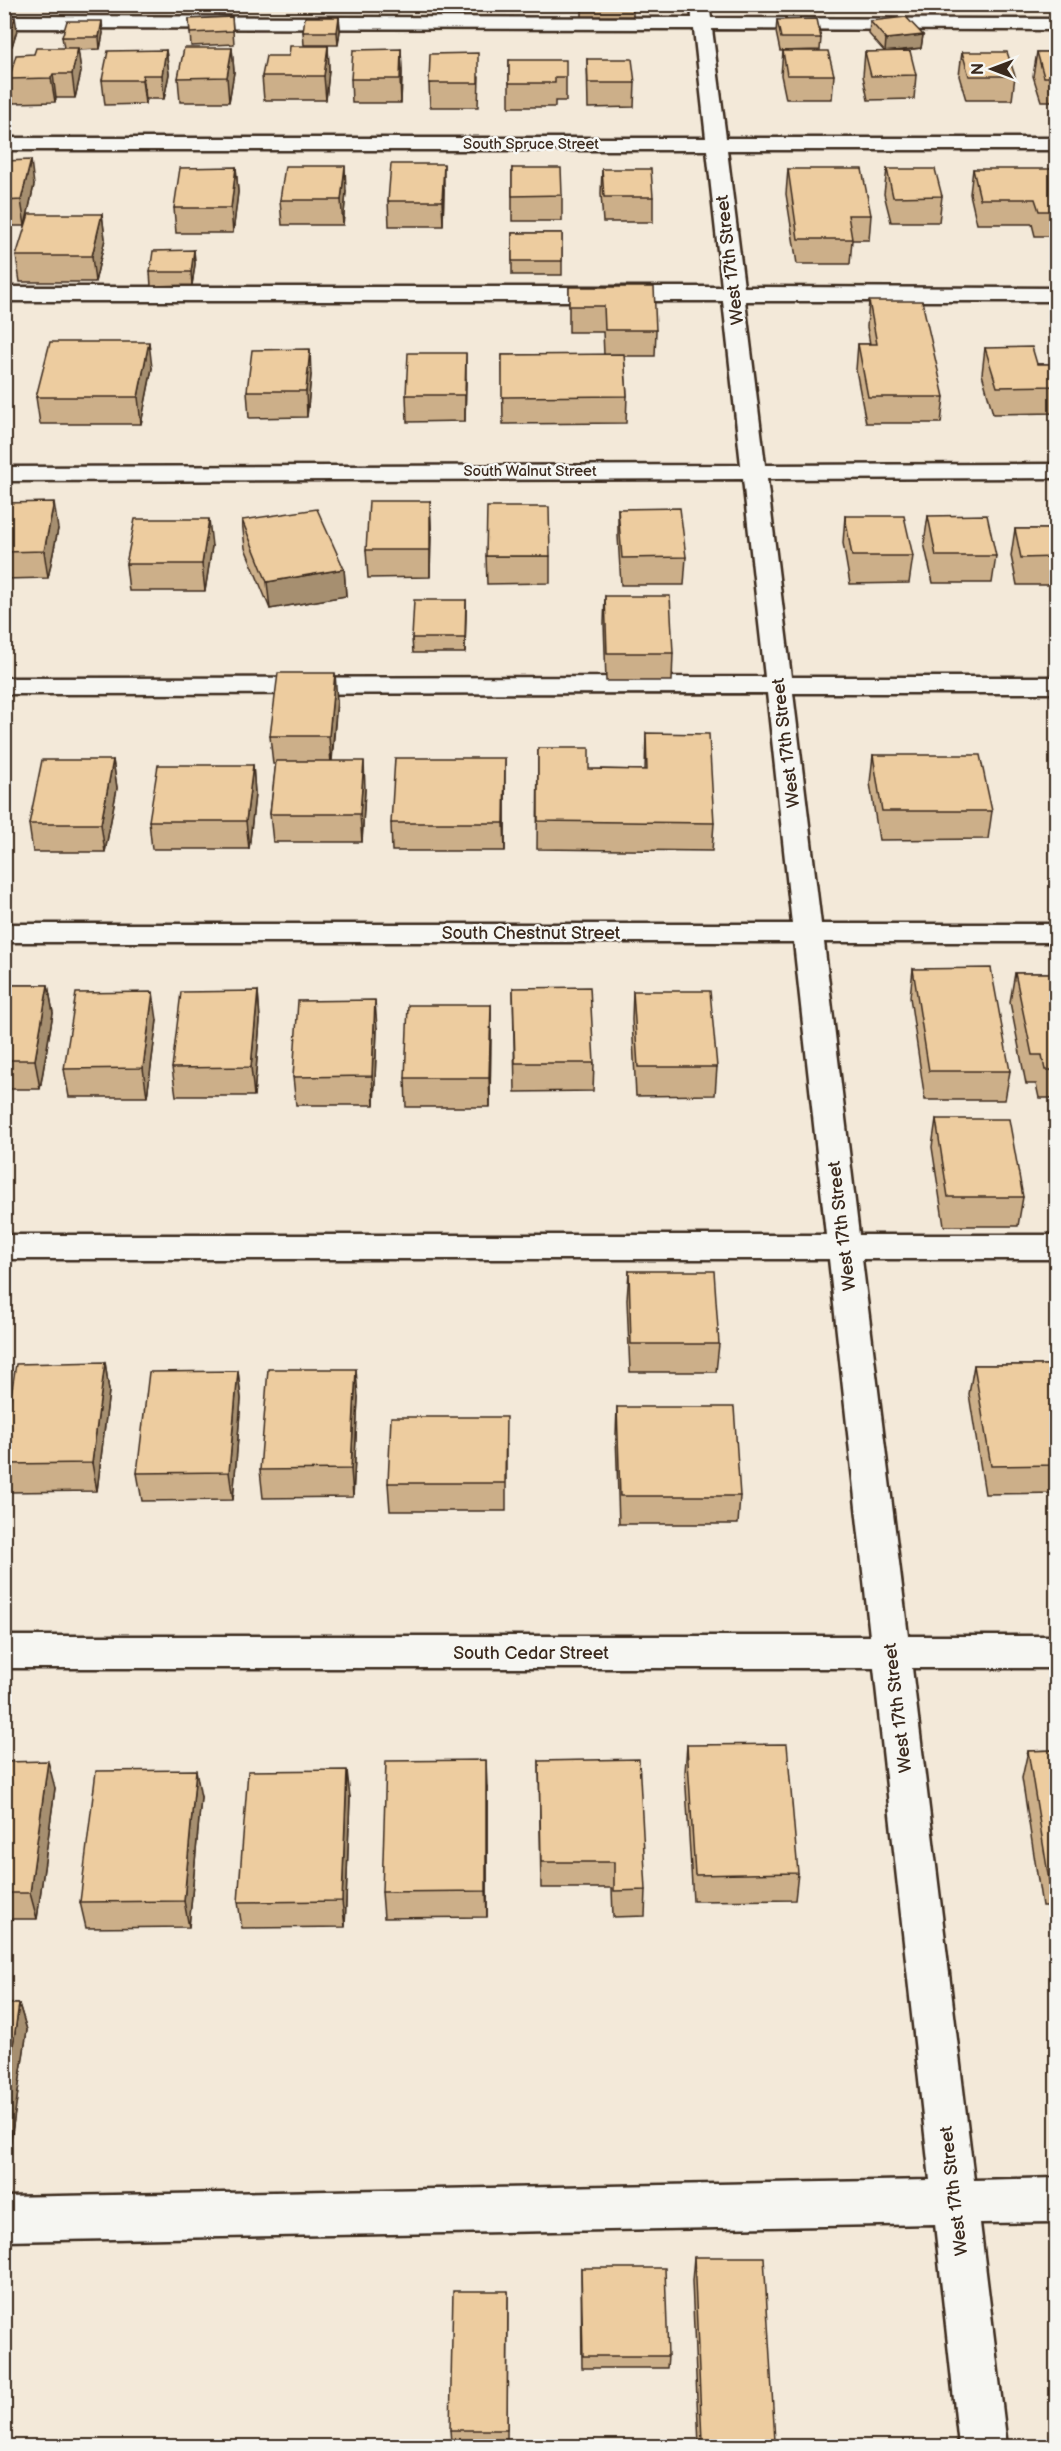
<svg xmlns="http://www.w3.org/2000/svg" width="1061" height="2451" font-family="'Balsamiq Sans',sans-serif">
  <rect width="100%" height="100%" fill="#f3e9d9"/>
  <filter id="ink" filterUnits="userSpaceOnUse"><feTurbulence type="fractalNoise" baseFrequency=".0167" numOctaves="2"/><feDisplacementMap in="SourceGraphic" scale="12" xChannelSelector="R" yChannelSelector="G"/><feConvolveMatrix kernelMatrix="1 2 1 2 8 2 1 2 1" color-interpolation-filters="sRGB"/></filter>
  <g filter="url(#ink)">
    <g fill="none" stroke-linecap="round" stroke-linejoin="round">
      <g stroke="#3b2a1e" stroke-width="5">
        <polygon id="minor" points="691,4 709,4 711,18 1056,19 1056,30 712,29 726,138 1056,138 1056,150 727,150 744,287 1056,288 1056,301 745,301 765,465 1056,464 1056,478 767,479 791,677 1056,677 1056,693 793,693 821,924 1056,924 1056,942 824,942 859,1235 1056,1235 1056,1259 862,1259 908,1636 1056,1636 1056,1668 912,1668 974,2180 1056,2178 1056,2222 980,2223 1007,2446 959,2446 935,2224 4,2241 4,2197 930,2180 874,1668 4,1668 4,1636 870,1636 829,1259 4,1259 4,1235 826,1235 794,942 4,942 4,924 792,924 767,693 4,694 4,678 765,677 743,479 4,481 4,467 741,465 723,301 4,301 4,287 722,287 707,150 4,150 4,138 706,138 694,29 4,28 4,16 692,18"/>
      </g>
      <use href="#minor" fill="#f6f6f2" fill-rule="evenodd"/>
    </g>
    <g fill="#ccaf89" stroke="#3b2a1e" stroke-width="1.5">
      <rect x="582" y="4" width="51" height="12"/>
      <polygon points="781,4 821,4 820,9 785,11"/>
      <polygon points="1000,4 1041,4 1040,8 1001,8"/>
      <polygon points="232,17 234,44 191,46 189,19"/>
      <polygon points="339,17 340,30 338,45 304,45 303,32"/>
      <polygon points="4,18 17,30 12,46 4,46"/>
      <polygon points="777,20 821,38 820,50 780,51 776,32"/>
      <polygon points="870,21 923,35 921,48 889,52 916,75 914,99 868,100 863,76 865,52 885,52 869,34"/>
      <polygon points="103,33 100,49 78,50 81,72 75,98 56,98 55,102 13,103 9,79 34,54 64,48 62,37"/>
      <polygon points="328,46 329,70 326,100 264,100 262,76 289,56"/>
      <polygon points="232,48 234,72 229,102 180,102 178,78"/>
      <polygon points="401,49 402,73 401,103 352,103 351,79"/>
      <polygon points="166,50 169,74 164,99 146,99 145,104 105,105 102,80"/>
      <polygon points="783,51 834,75 832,99 786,99 781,75"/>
      <polygon points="962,52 1015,76 1012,100 966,100 959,76"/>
      <polygon points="1037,52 1056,52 1056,101 1041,101 1033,76"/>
      <polygon points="587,59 635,83 634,107 588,108"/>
      <polygon points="509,60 566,77 566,101 555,101 555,107 509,107"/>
      <polygon points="479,77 478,107 430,107 429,83"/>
      <polygon points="4,161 34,185 25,226 4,226"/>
      <polygon points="236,167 238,192 233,233 176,233 174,208"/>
      <polygon points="512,168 562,195 562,221 512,221"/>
      <polygon points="602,169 653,197 653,222 603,222 601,194"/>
      <polygon points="788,169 871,215 869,240 852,240 850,264 797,264 786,194"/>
      <polygon points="887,169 942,196 939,222 891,222 884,194"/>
      <polygon points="973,169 1056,179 1056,236 1035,236 1032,224 977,224 970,194"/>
      <polygon points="444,189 443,226 389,226 388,201"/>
      <polygon points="346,191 343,225 282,225 280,200"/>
      <polygon points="102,214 105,239 95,282 20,282 16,256"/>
      <rect x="512" y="233" width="50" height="42"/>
      <polygon points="194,250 195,264 192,285 151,286 150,272"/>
      <polygon points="569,287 656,330 655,356 624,356 627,396 626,423 503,424 502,355 604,355 603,332 569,332"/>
      <polygon points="869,301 944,397 941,423 866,423 856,370 858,344 870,344 867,327"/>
      <polygon points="985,348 1037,364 1056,364 1056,413 993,414 982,374"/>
      <polygon points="152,368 141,424 40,424 36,397"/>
      <polygon points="311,375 307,417 249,418 247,391"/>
      <polygon points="466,379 465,421 407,422 406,395"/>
      <polygon points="430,501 431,528 430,577 368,578 366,550"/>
      <polygon points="4,503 58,529 48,578 4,579"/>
      <polygon points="618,509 686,557 684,585 621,585 618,536"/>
      <polygon points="845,516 913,556 909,583 850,584 843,543"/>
      <polygon points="928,516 996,556 992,583 933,583 924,543"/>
      <polygon points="242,520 344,569 346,596 270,609 245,548"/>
      <polygon points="1015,529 1056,529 1056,585 1017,585 1011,556"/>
      <polygon points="212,546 205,591 129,591 126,564"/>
      <polygon points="486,556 550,556 550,583 487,584"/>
      <polygon points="605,596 673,653 672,681 606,681 604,623"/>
      <polygon points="466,600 465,653 413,653 412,638"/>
      <polygon points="337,701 332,761 365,789 362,842 273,842 270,814 276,764 273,764 270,736"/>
      <polygon points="646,733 714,823 712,851 537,849 538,748 589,769 645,770"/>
      <polygon points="873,755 992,811 988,839 879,840 870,783"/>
      <polygon points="113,760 117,788 105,852 33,852 29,824"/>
      <polygon points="253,765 255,794 249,849 152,849 149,821"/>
      <polygon points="505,786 505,851 392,851 391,823"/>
      <polygon points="913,969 1010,1071 1005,1100 925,1100 910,997"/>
      <polygon points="1015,973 1056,973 1056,1098 1039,1098 1036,1084 1026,1084 1010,1002"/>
      <polygon points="4,985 48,985 53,1013 40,1089 4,1089"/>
      <polygon points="513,988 594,1063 593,1091 515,1092"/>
      <polygon points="258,991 260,1020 254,1096 176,1096 172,1068"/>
      <polygon points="633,991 717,1067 715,1095 636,1096 632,1020"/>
      <polygon points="491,1005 490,1107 406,1107 405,1078"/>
      <polygon points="157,1020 147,1097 69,1097 64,1069"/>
      <polygon points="377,1028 374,1105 296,1105 293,1077"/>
      <polygon points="936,1119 1023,1197 1018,1226 944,1226 932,1147"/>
      <polygon points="1056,1133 1056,1155 1054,1145"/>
      <polygon points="629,1271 719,1344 716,1372 630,1372 627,1300"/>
      <polygon points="105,1362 109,1391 97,1491 7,1492 4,1480 4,1439"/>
      <polygon points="974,1365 1056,1365 1056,1493 985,1494 969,1394"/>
      <polygon points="238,1371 241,1399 233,1500 142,1501 137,1473"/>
      <polygon points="358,1397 353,1497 263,1498 260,1470"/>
      <polygon points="617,1407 740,1496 738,1524 619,1524 616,1435"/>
      <polygon points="506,1445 506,1511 390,1511 388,1483"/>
      <polygon points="687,1745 798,1873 795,1900 693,1901 685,1772"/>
      <polygon points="1056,1750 1056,1906 1042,1906 1022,1778 1028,1751"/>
      <polygon points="539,1761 646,1890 645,1916 613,1917 612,1888 541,1888"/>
      <polygon points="4,1762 55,1788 37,1919 4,1919"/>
      <polygon points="487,1787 487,1917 384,1918 382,1892"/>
      <polygon points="201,1797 189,1927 86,1928 80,1902"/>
      <polygon points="350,1797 345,1927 242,1928 238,1902"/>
      <polygon points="4,2004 19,2004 27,2030 10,2146 4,2146"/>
      <polygon points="694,2257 775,2441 774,2446 699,2446 692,2281"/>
      <polygon points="581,2268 668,2356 667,2368 582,2368"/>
      <polygon points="508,2291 507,2442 451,2442 450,2430"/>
    </g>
    <g fill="#a68f6f" stroke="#3b2a1e" stroke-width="1.5">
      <polygon points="15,17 17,30 12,46 10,33"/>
      <polygon points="339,17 340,30 338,45 337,32"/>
      <polygon points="102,21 103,33 100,49 99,37"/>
      <polygon points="923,35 921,48 885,52 886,39"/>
      <polygon points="328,46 329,70 326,100 324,76"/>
      <polygon points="78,48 81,72 75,98 72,74"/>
      <polygon points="232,48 234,72 229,102 227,77"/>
      <polygon points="401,49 402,73 401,103 400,79"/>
      <polygon points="166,50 169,74 164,99 162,75"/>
      <polygon points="53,74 56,98 55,102 51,78"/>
      <polygon points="143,75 146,99 145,104 142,80"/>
      <polygon points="31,160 34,185 25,226 21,200"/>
      <polygon points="444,164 444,189 443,226 442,201"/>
      <polygon points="345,166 346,191 343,225 341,200"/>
      <polygon points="236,167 238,192 233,233 231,208"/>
      <polygon points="102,214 105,239 95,282 92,256"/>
      <polygon points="194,250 195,264 192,285 191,272"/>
      <polygon points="149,342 152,368 141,424 138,397"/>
      <polygon points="310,349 311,375 307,417 306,391"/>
      <polygon points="466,353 466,379 465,421 465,395"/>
      <polygon points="430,501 431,528 430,577"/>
      <polygon points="54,502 58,529 48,578 44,551"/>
      <polygon points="209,519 212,546 205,591 202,564"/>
      <polygon points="344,569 346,596 270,609 267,582"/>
      <polygon points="466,600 466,615 465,653 465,638"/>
      <polygon points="335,673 337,701 331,764 329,736"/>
      <polygon points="505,758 505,851 504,823"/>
      <polygon points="113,760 117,788 105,852 101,824"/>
      <polygon points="364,761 365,789 362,842 360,814"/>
      <polygon points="253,765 255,794 249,849 246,821"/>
      <polygon points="48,985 53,1013 40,1089 35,1060"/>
      <polygon points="258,991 260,1020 254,1096 251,1067"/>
      <polygon points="153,992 157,1020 147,1097 143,1068"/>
      <polygon points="375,1000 377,1028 374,1105 372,1076"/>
      <polygon points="491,1005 491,1034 490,1107 489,1078"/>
      <polygon points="105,1362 109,1391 97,1491 92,1463"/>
      <polygon points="356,1369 358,1397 353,1497 351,1469"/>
      <polygon points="238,1371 241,1399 233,1500 229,1472"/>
      <polygon points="486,1760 487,1787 487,1917 486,1891"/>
      <polygon points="48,1761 55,1788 37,1919 30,1893"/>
      <polygon points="196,1770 201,1797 189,1927 184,1901"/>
      <polygon points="347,1770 350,1797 345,1927 342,1901"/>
      <polygon points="19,2004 27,2030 10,2146 4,2128 4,2107"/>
    </g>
    <g fill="#edcc9f" stroke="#3b2a1e" stroke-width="1.5">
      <polygon points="15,17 10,33 4,33 4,18"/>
      <polygon points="232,17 233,31 190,33 189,19"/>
      <polygon points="305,17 339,17 337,32 303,32"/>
      <polygon points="906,17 923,35 886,39 870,21"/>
      <polygon points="817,19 821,38 781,38 777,20"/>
      <polygon points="67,21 102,21 99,37 62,37"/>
      <polygon points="290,46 328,46 324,76 262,76 266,56 289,56"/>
      <polygon points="36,48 78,48 72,74 53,74 51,78 9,79 16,55 34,54"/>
      <polygon points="184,48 232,48 227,77 178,78"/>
      <polygon points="401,49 400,79 351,79 353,50"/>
      <polygon points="166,50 162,75 143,75 142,80 102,80 108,51"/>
      <polygon points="783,51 828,51 834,75 787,75"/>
      <polygon points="910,51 916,75 871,76 865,52"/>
      <polygon points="962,52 1007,52 1015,76 969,76"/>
      <polygon points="1037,52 1056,52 1056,77 1044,77"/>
      <polygon points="478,53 478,83 429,83 430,54"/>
      <polygon points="587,59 632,59 635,83 588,83"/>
      <polygon points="509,60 566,60 566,77 555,77 555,83 509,83"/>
      <polygon points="31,160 21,200 4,201 4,161"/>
      <polygon points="391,164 444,164 442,201 388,201"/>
      <polygon points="285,166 345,166 341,200 280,200"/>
      <polygon points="236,167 231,208 174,208 180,168"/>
      <polygon points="512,168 561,168 562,195 512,196"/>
      <polygon points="602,169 651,169 653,197 604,197"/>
      <polygon points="788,169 862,169 871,215 848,215 852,239 798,239"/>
      <polygon points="887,169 935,169 942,196 893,197"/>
      <polygon points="973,169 1054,169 1056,179 1056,211 1039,211 1035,199 980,199"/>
      <polygon points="29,214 102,214 92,256 16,256"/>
      <rect x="512" y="233" width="50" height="28"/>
      <polygon points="194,250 191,272 150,272 153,251"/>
      <polygon points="569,287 654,287 656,330 605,330 604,306 569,306"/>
      <polygon points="869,301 922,301 944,397 868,397 858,344 877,344"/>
      <polygon points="50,342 149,342 138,397 36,397"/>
      <polygon points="1032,347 1037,364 1056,364 1056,386 997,387 985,348"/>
      <polygon points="310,349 306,391 247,391 252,350"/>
      <polygon points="408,353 466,353 465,395 406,395"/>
      <polygon points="624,354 627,396 502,397 502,355"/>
      <polygon points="369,501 430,501 430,550 366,550"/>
      <polygon points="54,502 44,551 4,552 4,503"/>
      <polygon points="487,507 549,507 550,556 486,556"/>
      <polygon points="680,508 686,557 622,558 618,509"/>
      <polygon points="317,509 344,569 267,582 242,520"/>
      <polygon points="987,515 996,556 936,556 928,516"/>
      <polygon points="845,516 904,516 913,556 852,556"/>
      <polygon points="135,519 209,519 202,564 126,564"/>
      <polygon points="1015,529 1056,529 1056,557 1021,558"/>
      <polygon points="605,596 670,596 673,653 607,653"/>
      <polygon points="414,600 466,600 465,638 412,638"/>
      <polygon points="278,673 335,673 329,736 270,736"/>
      <polygon points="646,733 709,734 714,823 538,821 538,748 589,748 589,769 647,770"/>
      <polygon points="873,755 980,755 992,811 882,811"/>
      <polygon points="395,758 505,758 504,823 391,823"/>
      <polygon points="42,760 113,760 101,824 29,824"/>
      <polygon points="276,761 364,761 360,814 270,814"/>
      <polygon points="158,765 253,765 246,821 149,821"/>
      <polygon points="991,968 1010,1071 929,1071 913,969"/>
      <polygon points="1015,973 1056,973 1056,1070 1045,1070 1042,1055 1032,1055"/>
      <polygon points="4,985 48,985 35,1060 4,1060"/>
      <polygon points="590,987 594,1063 515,1063 513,988"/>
      <polygon points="258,991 251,1067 172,1068 181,992"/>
      <polygon points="633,991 710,991 717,1067 638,1067"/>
      <polygon points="153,992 143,1068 64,1069 76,993"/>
      <polygon points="375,1000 372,1076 293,1077 298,1001"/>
      <polygon points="408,1005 491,1005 489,1078 405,1078"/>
      <polygon points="936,1119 1009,1119 1023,1197 948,1197"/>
      <polygon points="629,1271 714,1271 719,1344 631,1344"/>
      <polygon points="105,1362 92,1463 4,1464 4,1439 16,1364"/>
      <polygon points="974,1365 1056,1365 1056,1465 991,1466"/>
      <polygon points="268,1369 356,1369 351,1469 260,1470"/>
      <polygon points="238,1371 229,1472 137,1473 149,1372"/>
      <polygon points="617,1407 734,1407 740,1496 620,1496"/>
      <polygon points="391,1417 506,1417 505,1483 388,1483"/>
      <polygon points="787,1744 798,1873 695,1875 687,1745"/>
      <polygon points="1056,1750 1056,1880 1049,1880 1028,1751"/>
      <polygon points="639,1759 646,1890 614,1891 614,1862 541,1862 539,1761"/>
      <polygon points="486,1760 486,1891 382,1892 386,1761"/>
      <polygon points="48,1761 30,1893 4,1893 4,1762"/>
      <polygon points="196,1770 184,1901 80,1902 96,1771"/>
      <polygon points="347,1770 342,1901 238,1902 248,1771"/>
      <polygon points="4,2004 19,2004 4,2107"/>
      <polygon points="694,2257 764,2257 775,2441 702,2441"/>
      <polygon points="581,2268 665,2268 668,2356 583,2356"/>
      <polygon points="453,2291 508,2291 507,2430 450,2430"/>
    </g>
  </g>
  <g text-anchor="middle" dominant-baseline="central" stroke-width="5" stroke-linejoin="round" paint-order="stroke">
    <g font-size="15" fill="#3b2a1e" stroke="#f6f6f2">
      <text x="531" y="144">South Spruce Street</text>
      <text x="530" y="471">South Walnut Street</text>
    </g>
    <g font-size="18" fill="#3b2a1e" stroke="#f6f6f2">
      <text transform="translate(730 260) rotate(-97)">West 17th Street</text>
      <text transform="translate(786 743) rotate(-97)">West 17th Street</text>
      <text x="531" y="933">South Chestnut Street</text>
      <text transform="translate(842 1226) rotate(-97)">West 17th Street</text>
      <text x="531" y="1653">South Cedar Street</text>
      <text transform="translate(898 1708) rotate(-97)">West 17th Street</text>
      <text transform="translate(954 2191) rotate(-97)">West 17th Street</text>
    </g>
  </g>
  <rect width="1061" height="2451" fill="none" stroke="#f6f6f2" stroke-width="24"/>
  <rect x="12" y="12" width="1037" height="2427" fill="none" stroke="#3b2a1e" stroke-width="2" filter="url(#ink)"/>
  <g transform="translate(992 69) rotate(270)" stroke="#f6f6f2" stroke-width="4.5" paint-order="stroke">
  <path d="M0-4.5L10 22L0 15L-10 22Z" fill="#3b2a1e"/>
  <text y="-9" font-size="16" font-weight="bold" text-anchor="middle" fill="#3b2a1e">N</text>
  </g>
</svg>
